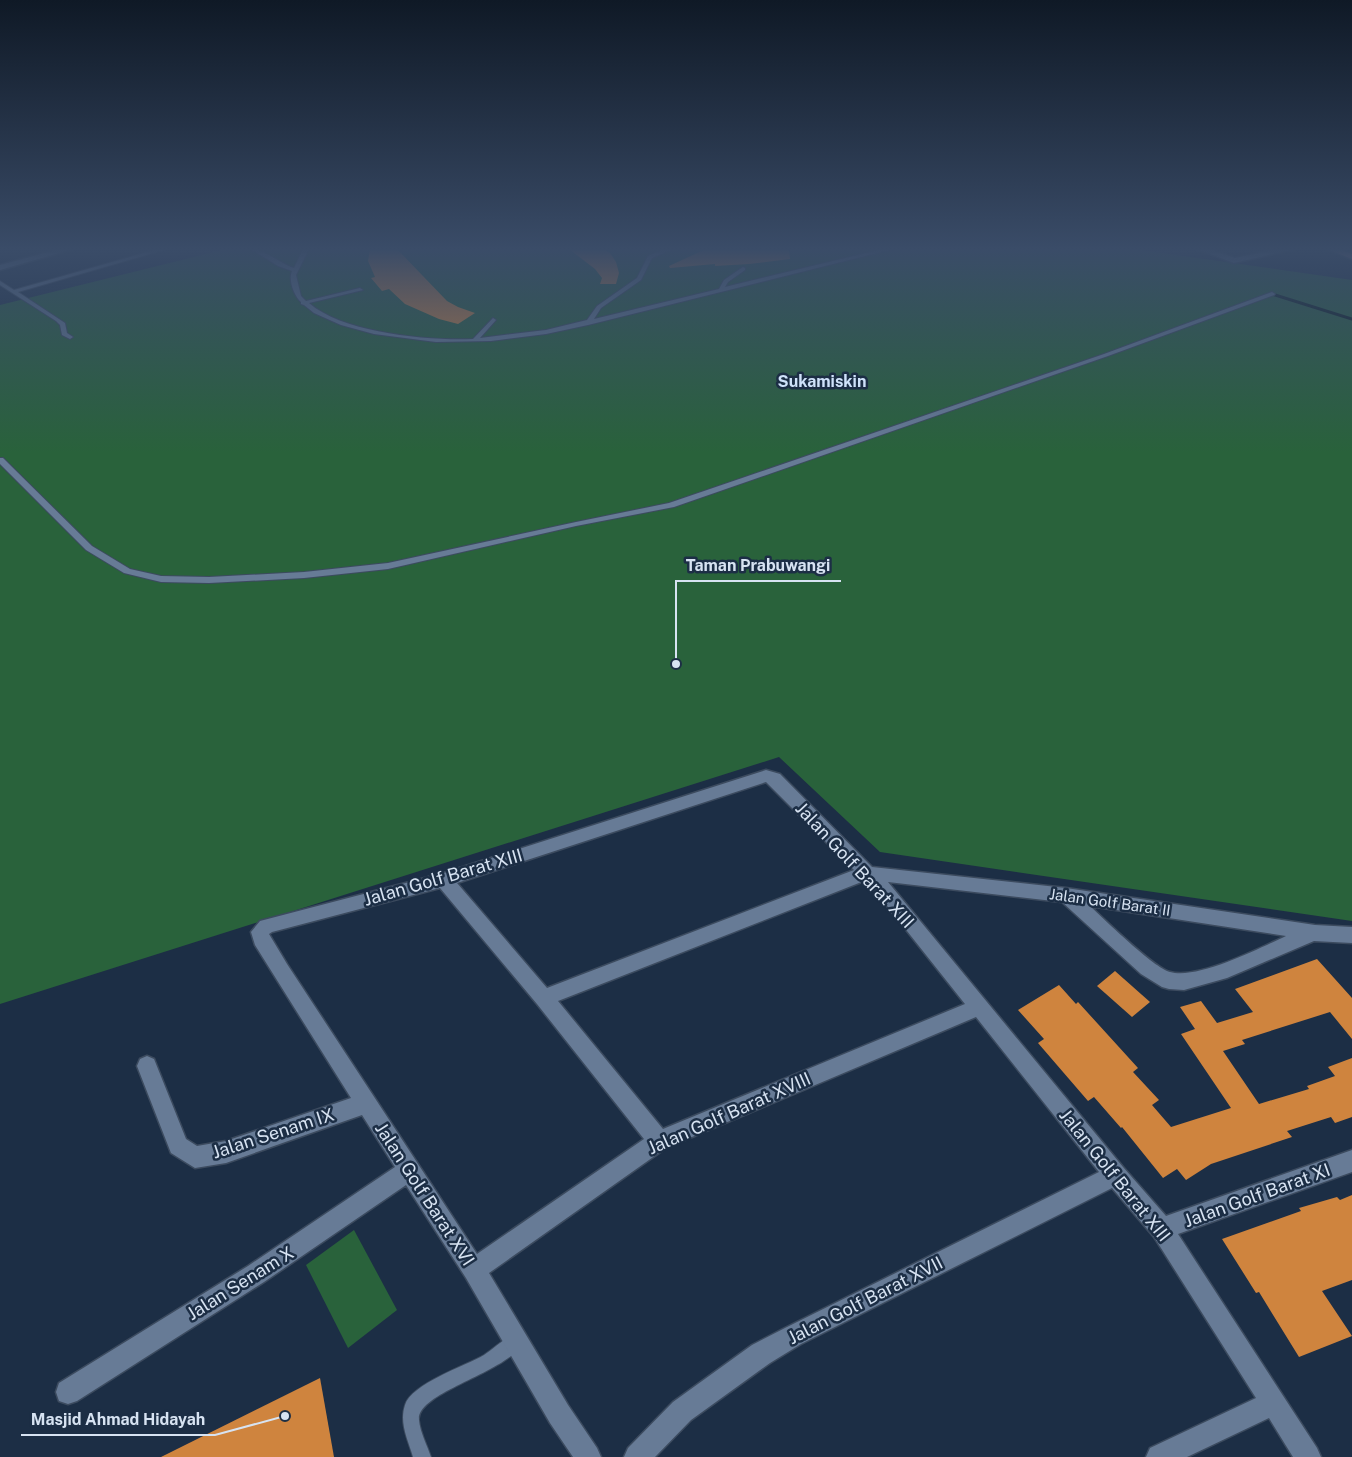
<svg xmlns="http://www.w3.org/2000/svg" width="1352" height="1457" font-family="'Public Sans',sans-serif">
  <rect width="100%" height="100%" fill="#1c2e45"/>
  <g fill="#29623b">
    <polygon points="226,249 1134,249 1352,280 1352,921 880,852 779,757 0,1004 0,305"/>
    <polygon points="354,1230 397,1310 348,1348 306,1265"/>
  </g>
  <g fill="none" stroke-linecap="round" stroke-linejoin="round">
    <polyline stroke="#05171a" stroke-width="3" points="1272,294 1352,319"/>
  </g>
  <g fill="#cf843e">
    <polygon points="370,249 397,249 447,301 458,307 475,313 458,324 439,319 405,304 389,289 382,291 371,278 375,277 368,261"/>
    <polygon points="569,249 605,249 610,253 616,262 619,273 616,284 600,284 602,278 595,269"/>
    <polygon points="706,249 789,249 790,259 749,264 715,266 715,264 670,268 669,266"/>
    <polygon points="1317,959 1352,998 1352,1039 1330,1012 1242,1040 1245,1044 1223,1051 1259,1104 1309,1089 1307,1086 1335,1076 1328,1067 1352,1058 1352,1117 1335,1123 1331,1117 1287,1131 1292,1137 1211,1164 1186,1180 1177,1169 1163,1178 1122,1127 1121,1128 1094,1097 1088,1101 1038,1043 1044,1039 1018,1010 1059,985 1076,1004 1078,1002 1138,1068 1133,1072 1159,1100 1152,1105 1171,1127 1231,1108 1181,1034 1195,1029 1180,1007 1201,1001 1217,1023 1253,1012 1235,989"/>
    <polygon points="1115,971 1150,1002 1132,1017 1097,986"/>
    <polygon points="1352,1195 1352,1280 1322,1291 1352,1336 1299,1357 1259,1292 1256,1293 1222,1239 1301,1211 1299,1208 1337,1197 1340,1200"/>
    <polygon points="320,1378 334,1457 161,1457"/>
  </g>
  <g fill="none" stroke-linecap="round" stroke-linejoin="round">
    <g stroke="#3c4b5f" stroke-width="2">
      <g id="lane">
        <polygon points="158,249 167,249 18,292 65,323 67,333 73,337 70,339 62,335 60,325 56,321 0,285 0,281 14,290"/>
        <path d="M251,249C263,249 281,264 294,268L303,249H309L296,275L301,296L306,301L360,288L363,290L309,303C343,333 429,341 473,339L493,318L496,320L480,338L546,330L587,320L597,306L637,278L648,256L665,249H673L652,258L641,280L601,308L594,319L719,289L724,280L743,267L745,268V270L728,282L725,287L883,249H893L588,325L546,334L491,341L436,342L374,334L341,325L314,313L304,305L301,304V302C294,296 288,280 292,271L278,266Z"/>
        <polygon points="1272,292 1275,294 1274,295 1108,356 674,507 576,526 388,569 304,578 209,583 161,582 124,573 86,550 0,464 0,458 3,458 92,546 130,569 161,576 209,577 304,572 388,563 576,522 669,503 1104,354"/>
        <path d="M516,1333L522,1335L524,1341C511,1372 416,1392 419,1420C420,1432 427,1445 431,1457H413C408,1440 399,1423 405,1405C411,1384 465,1366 484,1355C495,1348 504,1338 516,1333Z"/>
      </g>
    </g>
    <g stroke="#3c4b5f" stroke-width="3">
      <g id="street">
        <polygon points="60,249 73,249 0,270 0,265"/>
        <polygon points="1197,249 1209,249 1235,258 1278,249 1294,249 1234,263"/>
        <path d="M766,770L780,774L872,867L1066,888L1315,925L1352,927V943L1314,941L1227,978L1184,990L1169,989L1162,987L1141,974L1062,902L888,882L1123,1167L1166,1216L1352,1150V1172L1178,1234L1317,1448L1321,1457H1293L1269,1418L1187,1457H1146L1150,1448L1256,1398L1154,1237L1112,1188L801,1344L770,1363L691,1420L655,1457H624L628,1448L673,1402L752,1345L785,1328L1099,1172L976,1017L666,1148L489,1273L568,1405L597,1448L601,1457H573L550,1423L466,1278L406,1185L264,1282L77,1401L68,1404L59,1401L56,1392L59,1383L248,1266L395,1167L362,1115L226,1163L195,1168L171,1153L137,1066L140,1059L147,1056L154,1059L186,1139L197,1146L226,1141L351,1098L255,945L251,932L260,921L444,873ZM766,782L854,870L547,988L457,883ZM864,881L880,897L965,1004L663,1129L558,1001ZM440,888L537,1004L644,1139L477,1254L287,964L269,934L272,932ZM1090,906L1286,936C1260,948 1198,980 1170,972C1154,968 1105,920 1090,906Z"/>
      </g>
    </g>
    <g stroke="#3c4b5f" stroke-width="3">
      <polygon id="primary" points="1327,249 1339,249 1352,254 1352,259"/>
    </g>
    <use href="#lane" fill="#677b96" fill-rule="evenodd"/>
    <use href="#street" fill="#677b96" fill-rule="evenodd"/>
    <use href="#primary" fill="#ac7e91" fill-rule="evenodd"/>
  </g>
  <linearGradient id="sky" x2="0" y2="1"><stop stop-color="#0f1926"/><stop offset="0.55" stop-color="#3a4c68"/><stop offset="1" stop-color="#3a4c68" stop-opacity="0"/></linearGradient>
  <rect width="1352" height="453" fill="url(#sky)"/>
  <g text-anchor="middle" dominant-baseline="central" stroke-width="5" stroke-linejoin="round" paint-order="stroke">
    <g font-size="15" fill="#d7e3f2" stroke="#1c2e45">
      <text transform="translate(1110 902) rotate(8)">Jalan Golf Barat II</text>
    </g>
    <g font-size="16" font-weight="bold" fill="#cfe2fa" stroke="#1c2e45">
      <text x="822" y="381">Sukamiskin</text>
    </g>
    <g font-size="18" fill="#d7e3f2" stroke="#1c2e45">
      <text transform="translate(855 865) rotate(47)">Jalan Golf Barat XIII</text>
      <text transform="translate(443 877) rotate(-16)">Jalan Golf Barat XIII</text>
      <text transform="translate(729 1113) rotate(-24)">Jalan Golf Barat XVIII</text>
      <text transform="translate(273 1133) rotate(-18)">Jalan Senam IX</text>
      <text transform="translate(1115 1175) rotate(51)">Jalan Golf Barat XIII</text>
      <text transform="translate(425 1194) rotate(57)">Jalan Golf Barat XVI</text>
      <text transform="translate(1257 1195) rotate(-20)">Jalan Golf Barat XI</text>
      <text transform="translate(240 1283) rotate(-32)">Jalan Senam X</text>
      <text transform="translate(865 1300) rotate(-27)">Jalan Golf Barat XVII</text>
    </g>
  </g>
  <path fill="none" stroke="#d7e3f2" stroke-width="2" d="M676 664L676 581H841M285 1416L215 1435H21"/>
  <g fill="#d7e3f2" stroke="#1c2e45" stroke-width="2">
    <circle cx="676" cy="664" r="5"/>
    <circle cx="285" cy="1416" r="5"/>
  </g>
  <g font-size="16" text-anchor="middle" font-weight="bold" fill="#d7e3f2" stroke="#1c2e45" stroke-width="5" stroke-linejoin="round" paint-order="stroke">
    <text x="758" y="571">Taman Prabuwangi</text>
    <text x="118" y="1425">Masjid Ahmad Hidayah</text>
  </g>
</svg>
